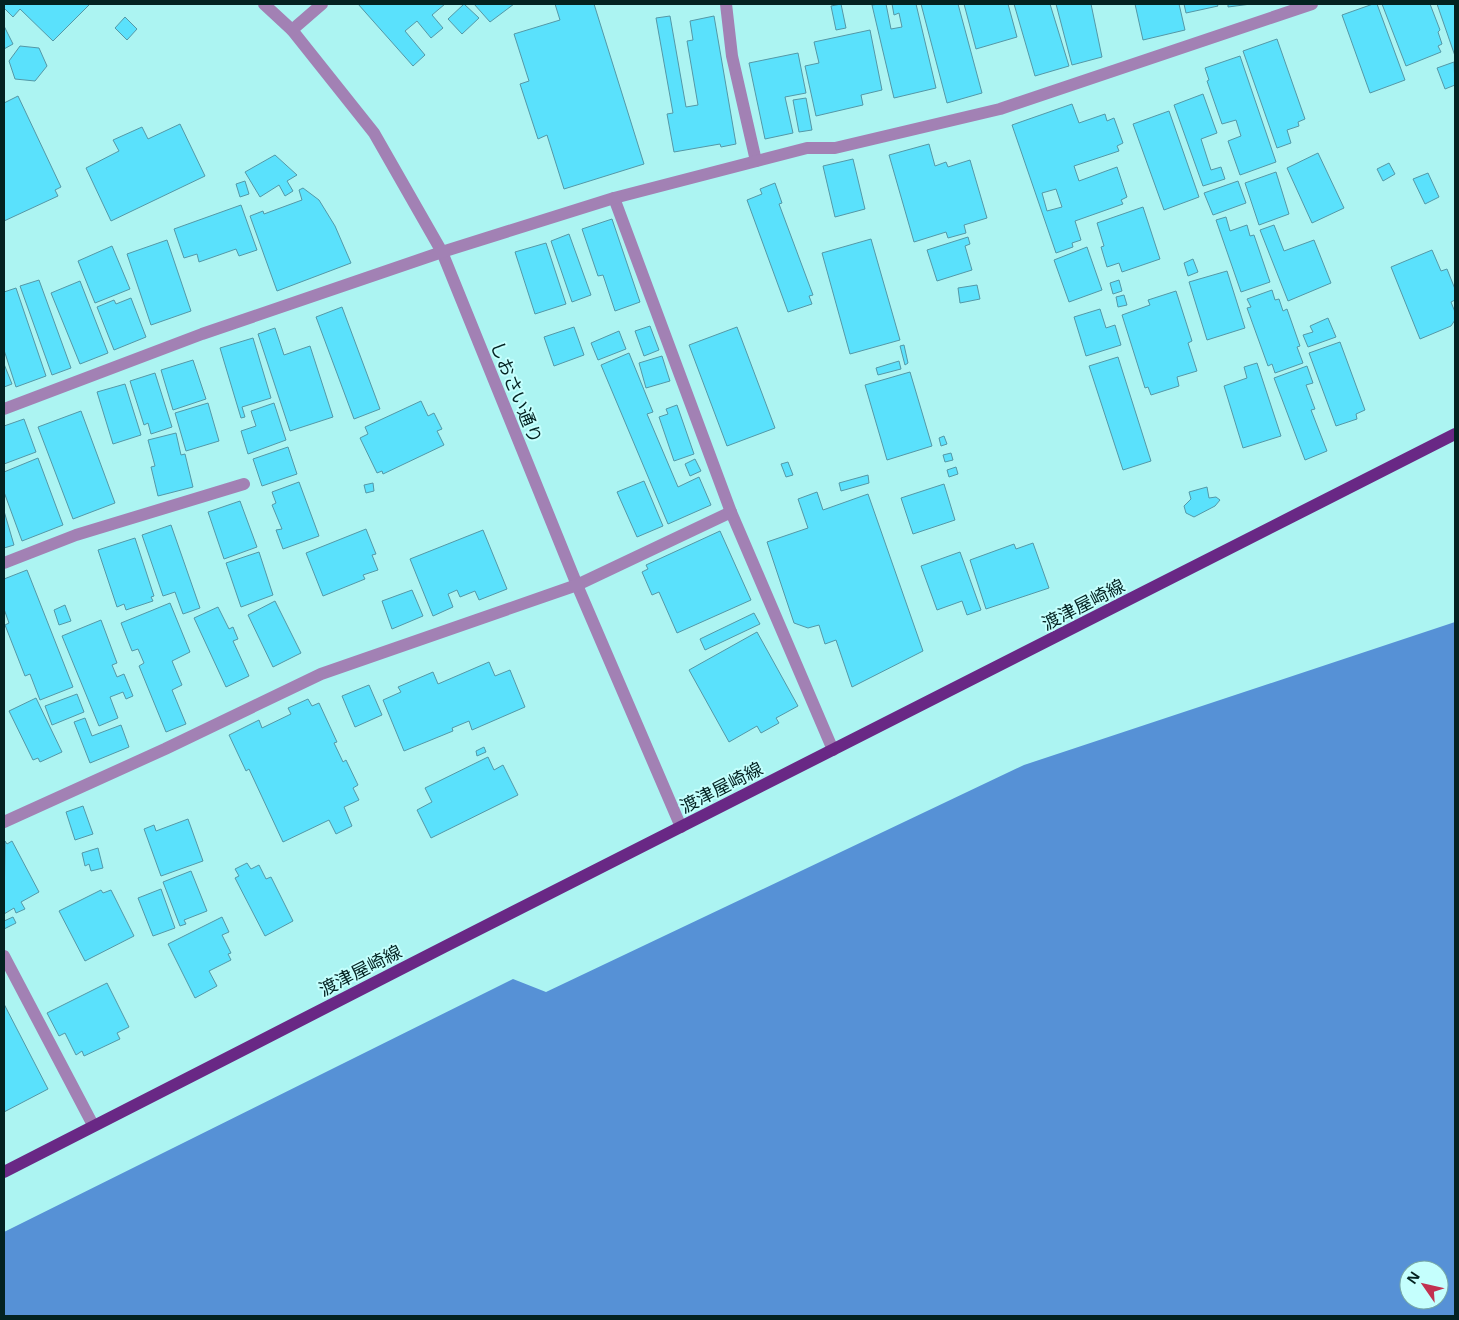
<svg xmlns="http://www.w3.org/2000/svg" width="1459" height="1320" font-family="'Open Sans','Noto Sans JP',sans-serif">
  <rect width="100%" height="100%" fill="#acf4f2"/>
  <path fill="#5691d6" fill-rule="evenodd" d="M1455,622V1316H4V1232L513,979L546,992L1024,765ZM1409,1270H1439V1300H1409Z"/>
  <g fill="#5ae1fc" stroke="#5498a7" fill-rule="evenodd">
    <polygon points="4,4 90,4 53,41 20,9 13,17 4,8"/>
    <polygon points="358,4 445,4 432,15 443,28 431,38 417,21 405,31 425,55 413,66"/>
    <polygon points="464,4 479,18 462,34 448,19"/>
    <polygon points="474,4 514,4 490,22"/>
    <polygon points="555,4 594,4 644,164 564,189 547,135 538,139 520,84 529,81 514,34 560,20"/>
    <polygon points="841,4 846,28 836,30 831,6"/>
    <polygon points="879,4 886,4 891,29 902,27 899,13 894,15 892,4 916,4 936,88 894,98 872,5"/>
    <polygon points="921,4 958,4 982,93 947,103"/>
    <polygon points="964,4 1008,4 1017,37 976,49"/>
    <polygon points="1014,4 1050,4 1069,66 1035,76"/>
    <polygon points="1056,4 1091,4 1102,57 1072,65"/>
    <polygon points="1135,4 1179,4 1185,30 1143,40"/>
    <polygon points="1184,4 1217,4 1218,6 1186,13"/>
    <polygon points="1228,4 1251,4 1228,7"/>
    <polygon points="1373,4 1377,4 1405,80 1370,93 1342,15"/>
    <polygon points="1382,4 1430,4 1440,30 1438,32 1442,44 1438,46 1441,52 1406,66"/>
    <polygon points="1437,4 1455,4 1455,56"/>
    <polygon points="670,16 686,107 698,105 687,41 693,40 690,21 714,16 736,144 721,147 720,144 674,152 667,114 673,113 656,18"/>
    <polygon points="125,17 137,29 127,40 115,28"/>
    <polygon points="4,26 13,44 4,49"/>
    <polygon points="870,30 882,90 861,95 863,105 816,116 805,66 819,63 814,42"/>
    <polygon points="1277,39 1305,119 1298,122 1299,126 1287,130 1291,143 1277,148 1243,51"/>
    <polygon points="20,46 39,48 47,66 35,81 15,79 9,61"/>
    <polygon points="798,53 806,93 785,97 793,133 765,139 749,63"/>
    <polygon points="1240,56 1276,162 1240,175 1228,141 1241,136 1236,120 1222,124 1207,81 1209,80 1205,68"/>
    <polygon points="1454,62 1455,85 1445,89 1437,68"/>
    <polygon points="1203,94 1217,133 1201,139 1211,170 1221,167 1225,179 1203,186 1174,105"/>
    <polygon points="18,96 61,187 55,190 58,196 4,221 4,103"/>
    <polygon points="806,98 812,130 799,132 793,100"/>
    <path d="M1072,104L1079,123L1105,114L1107,121L1114,118L1123,143L1117,146L1119,151L1074,166L1079,181L1117,167L1127,197L1121,200L1123,204L1075,221L1081,240L1072,243L1073,247L1056,253L1012,125ZM1056,189L1062,207L1047,211L1042,193Z"/>
    <polygon points="1169,111 1199,197 1164,210 1133,124"/>
    <polygon points="180,124 205,176 111,221 86,168 119,151 113,140 142,127 148,139"/>
    <polygon points="929,144 935,166 946,162 948,167 970,160 987,218 964,225 966,233 948,238 946,232 914,242 889,155"/>
    <polygon points="1318,153 1344,208 1312,223 1287,168"/>
    <polygon points="275,155 297,175 287,181 293,191 285,196 279,185 260,197 245,172"/>
    <polygon points="853,159 865,209 835,217 823,166"/>
    <polygon points="1389,163 1395,174 1383,181 1377,169"/>
    <polygon points="1276,172 1289,214 1259,225 1245,183"/>
    <polygon points="1428,173 1439,197 1425,204 1413,179"/>
    <polygon points="245,181 249,194 240,197 236,184"/>
    <polygon points="1238,181 1246,203 1213,215 1204,193"/>
    <polygon points="775,183 782,203 779,204 813,295 809,296 812,304 788,312 747,200 762,194 760,189"/>
    <polygon points="303,188 319,200 335,226 351,263 277,291 250,216 263,211 264,214 302,200 299,190"/>
    <polygon points="241,205 257,250 239,256 236,249 199,262 197,254 184,258 174,229"/>
    <polygon points="1143,207 1160,259 1122,272 1119,263 1107,267 1101,247 1104,246 1097,223"/>
    <polygon points="1226,217 1230,231 1247,225 1250,236 1254,235 1270,282 1241,292 1216,220"/>
    <polygon points="612,219 640,302 615,311 603,275 598,276 582,229"/>
    <polygon points="1274,225 1284,251 1314,240 1331,283 1288,301 1260,230"/>
    <polygon points="569,234 591,295 572,302 551,241"/>
    <polygon points="968,237 970,244 965,246 972,270 937,281 927,250"/>
    <polygon points="871,239 900,340 850,354 822,253"/>
    <polygon points="167,240 191,311 151,325 127,254"/>
    <polygon points="546,243 566,304 535,314 515,252"/>
    <polygon points="112,246 130,289 95,303 78,261"/>
    <polygon points="1087,247 1102,290 1069,302 1054,260"/>
    <polygon points="1432,250 1441,271 1447,269 1455,289 1455,300 1451,302 1455,312 1455,320 1451,326 1420,339 1391,267"/>
    <polygon points="1193,259 1198,272 1188,276 1184,263"/>
    <polygon points="1227,271 1245,328 1207,340 1189,282"/>
    <polygon points="39,280 71,368 52,375 20,286"/>
    <polygon points="1119,280 1122,291 1113,294 1110,283"/>
    <polygon points="80,281 108,353 80,364 51,293"/>
    <polygon points="977,285 980,299 960,303 958,288"/>
    <polygon points="16,288 46,376 16,387 4,350 4,292"/>
    <polygon points="1272,290 1275,300 1279,299 1283,311 1287,309 1300,346 1297,347 1303,363 1275,373 1272,364 1268,366 1247,308 1251,307 1247,299"/>
    <polygon points="1176,291 1192,341 1188,343 1197,371 1177,377 1179,386 1151,395 1148,387 1145,388 1122,315 1150,305 1148,300"/>
    <polygon points="1124,295 1127,305 1118,307 1116,297"/>
    <polygon points="131,298 146,337 114,350 97,307 114,300 116,304"/>
    <polygon points="342,307 380,409 354,419 316,317"/>
    <polygon points="1100,309 1106,328 1115,325 1121,345 1086,356 1074,317"/>
    <polygon points="1328,318 1336,337 1308,347 1303,335 1313,332 1310,326"/>
    <polygon points="650,326 659,350 644,356 635,331"/>
    <polygon points="574,327 584,355 554,366 544,337"/>
    <polygon points="737,327 775,428 727,446 689,345"/>
    <polygon points="275,328 284,355 310,346 333,417 290,431 258,334"/>
    <polygon points="619,331 626,349 598,360 591,343"/>
    <polygon points="253,338 271,398 242,407 245,417 241,418 220,348"/>
    <polygon points="1340,342 1365,410 1356,414 1357,419 1336,426 1309,353"/>
    <polygon points="904,345 908,363 905,365 900,346"/>
    <polygon points="629,353 653,412 647,414 678,487 699,477 711,505 668,524 601,365"/>
    <polygon points="662,356 670,381 646,388 639,363"/>
    <polygon points="1118,357 1151,461 1123,470 1089,366"/>
    <polygon points="193,360 206,399 173,410 161,370"/>
    <polygon points="899,361 901,369 878,375 876,368"/>
    <polygon points="1257,363 1281,436 1243,448 1224,386 1247,378 1244,367"/>
    <polygon points="4,364 12,384 4,387"/>
    <polygon points="1307,366 1313,383 1306,385 1315,409 1311,410 1327,451 1305,460 1274,378"/>
    <polygon points="910,372 932,446 887,460 865,385"/>
    <polygon points="155,373 172,427 151,434 148,423 144,425 130,381"/>
    <polygon points="125,384 141,435 113,444 97,392"/>
    <polygon points="421,401 428,416 434,413 442,429 437,431 444,445 383,474 382,471 377,473 360,438 368,434 365,427"/>
    <polygon points="208,403 219,441 186,451 175,413"/>
    <polygon points="274,403 286,440 248,454 241,431 256,426 251,411"/>
    <polygon points="677,405 694,454 674,461 659,417 668,414 666,409"/>
    <polygon points="81,411 115,503 73,519 38,427"/>
    <polygon points="24,419 36,452 4,464 4,426"/>
    <polygon points="176,433 181,455 185,454 193,487 158,496 151,467 155,466 148,440"/>
    <polygon points="944,436 947,444 941,446 939,438"/>
    <polygon points="288,447 297,474 262,486 253,459"/>
    <polygon points="951,453 953,460 945,462 943,455"/>
    <polygon points="38,458 63,525 22,541 4,492 4,472"/>
    <polygon points="695,459 701,471 690,476 685,464"/>
    <polygon points="788,462 793,475 786,477 781,464"/>
    <polygon points="956,467 958,474 949,477 947,470"/>
    <polygon points="868,475 869,483 841,491 839,483"/>
    <polygon points="644,481 663,526 637,537 617,492"/>
    <polygon points="299,482 319,536 283,549 276,530 282,529 272,505 276,503 272,492"/>
    <polygon points="373,483 374,491 366,493 364,485"/>
    <polygon points="944,484 955,520 913,534 901,498"/>
    <polygon points="1207,487 1209,498 1216,497 1220,500 1215,506 1194,517 1186,513 1184,506 1191,499 1189,492"/>
    <polygon points="817,492 823,510 868,494 923,651 852,687 836,640 825,644 819,625 808,628 794,623 767,542 808,528 798,499"/>
    <polygon points="240,501 257,547 224,559 208,512"/>
    <polygon points="4,511 14,545 4,548"/>
    <polygon points="171,525 200,608 183,614 175,592 163,596 142,535"/>
    <polygon points="366,529 376,554 372,555 378,570 363,575 365,579 323,596 306,553"/>
    <polygon points="483,530 507,589 479,600 475,591 460,597 457,590 448,594 453,607 433,616 410,559"/>
    <polygon points="720,531 751,600 677,633 659,592 652,595 642,572 648,569 646,565"/>
    <polygon points="135,538 154,596 151,597 153,601 126,610 124,604 117,607 98,550"/>
    <polygon points="1033,543 1049,588 986,609 970,560 1014,544 1016,549"/>
    <polygon points="259,552 273,595 241,607 226,563"/>
    <polygon points="960,552 981,610 967,615 962,601 937,610 921,566"/>
    <polygon points="27,570 73,687 40,700 30,674 25,676 5,625 9,623 4,609 4,579"/>
    <polygon points="412,590 423,616 392,629 382,601"/>
    <polygon points="275,601 301,653 273,667 248,615"/>
    <polygon points="170,603 190,652 172,661 182,685 172,690 186,724 166,732 139,666 144,663 138,649 132,651 121,623"/>
    <polygon points="65,605 71,621 59,625 54,610"/>
    <polygon points="218,607 229,629 233,627 238,639 233,641 249,676 226,687 194,618"/>
    <polygon points="754,613 760,624 705,650 700,639"/>
    <polygon points="101,620 117,663 112,665 117,677 124,674 133,696 126,699 123,692 110,697 118,718 99,726 62,636"/>
    <polygon points="757,632 798,706 776,718 779,723 761,733 757,726 729,742 689,670"/>
    <polygon points="489,662 495,676 510,670 525,707 472,730 469,721 452,728 453,731 404,751 383,700 401,692 398,687 433,672 438,684"/>
    <polygon points="369,685 382,715 355,727 342,696"/>
    <polygon points="77,694 84,712 52,725 45,706"/>
    <polygon points="36,698 62,752 40,762 38,758 33,760 9,711"/>
    <polygon points="308,699 312,706 319,703 337,742 334,743 343,762 346,760 358,785 353,788 359,800 344,807 352,826 336,834 329,820 283,842 249,769 246,771 229,735 259,720 262,728 291,714 288,708"/>
    <polygon points="85,718 92,736 121,725 129,747 90,763 74,722"/>
    <polygon points="484,747 486,752 477,756 476,751"/>
    <polygon points="488,757 494,770 503,765 518,795 431,838 417,810 432,802 425,788"/>
    <polygon points="83,806 93,834 75,840 66,812"/>
    <polygon points="188,819 203,861 161,876 144,829 154,825 156,831"/>
    <polygon points="5,841 7,844 12,841 39,892 21,902 25,909 16,913 14,908 4,914"/>
    <polygon points="98,848 103,868 91,871 89,864 85,866 82,853"/>
    <polygon points="247,863 251,869 259,865 266,879 271,877 293,921 265,936 235,878 239,876 235,869"/>
    <polygon points="191,871 207,911 184,920 186,924 180,926 163,882"/>
    <polygon points="161,889 175,928 153,936 138,898"/>
    <polygon points="101,890 103,893 111,890 134,936 85,961 59,911"/>
    <polygon points="13,917 16,923 4,929 4,921"/>
    <polygon points="222,917 229,932 222,935 231,953 228,954 231,960 209,971 217,986 195,998 168,944"/>
    <polygon points="107,983 129,1027 117,1033 120,1039 84,1056 82,1051 76,1055 65,1033 59,1036 47,1013"/>
    <polygon points="4,1004 48,1089 4,1112"/>
  </g>
  <g fill="none" stroke-linecap="round" stroke-linejoin="round">
    <g stroke="#a281b4" stroke-width="12">
      <polyline points="264,4 292,30 374,133 442,252 577,585 681,827"/>
      <polyline points="726,4 732,56 756,161"/>
      <polyline points="292,30 322,4"/>
      <polyline points="614,198 731,512 833,750"/>
      <polyline points="4,409 202,334 442,252 614,198 807,148 835,148 1000,109 1312,4"/>
      <polyline points="4,563 76,535 244,484"/>
      <polyline points="4,822 165,749 321,674 577,585 731,512"/>
      <polyline points="4,956 93,1125"/>
    </g>
    <polyline stroke="#692885" stroke-width="12" points="4,1172 444,947 1455,434"/>
  </g>
  <g text-anchor="middle" dominant-baseline="central" stroke-width="4" stroke-linejoin="round" paint-order="stroke">
    <g font-size="18" fill="#032221" stroke="#c5fffd">
      <text transform="translate(517 392) rotate(68)">しおさい通り</text>
      <text transform="translate(1083 604) rotate(-27)">渡津屋崎線</text>
      <text transform="translate(721 787) rotate(-27)">渡津屋崎線</text>
      <text transform="translate(360 970) rotate(-27)">渡津屋崎線</text>
    </g>
  </g>
  <rect width="1459" height="1320" fill="none" stroke="#032221" stroke-width="10"/>
  <g transform="translate(1424 1285) rotate(304)"><circle r="24" fill="#c5fffd" stroke="#77a7a5"/>
  <path d="M0-4L9 19L0 12L-9 19Z" fill="#c23150"/>
  <text y="-8" font-size="14" font-weight="bold" text-anchor="middle" fill="#032221">N</text>
  </g>
</svg>
